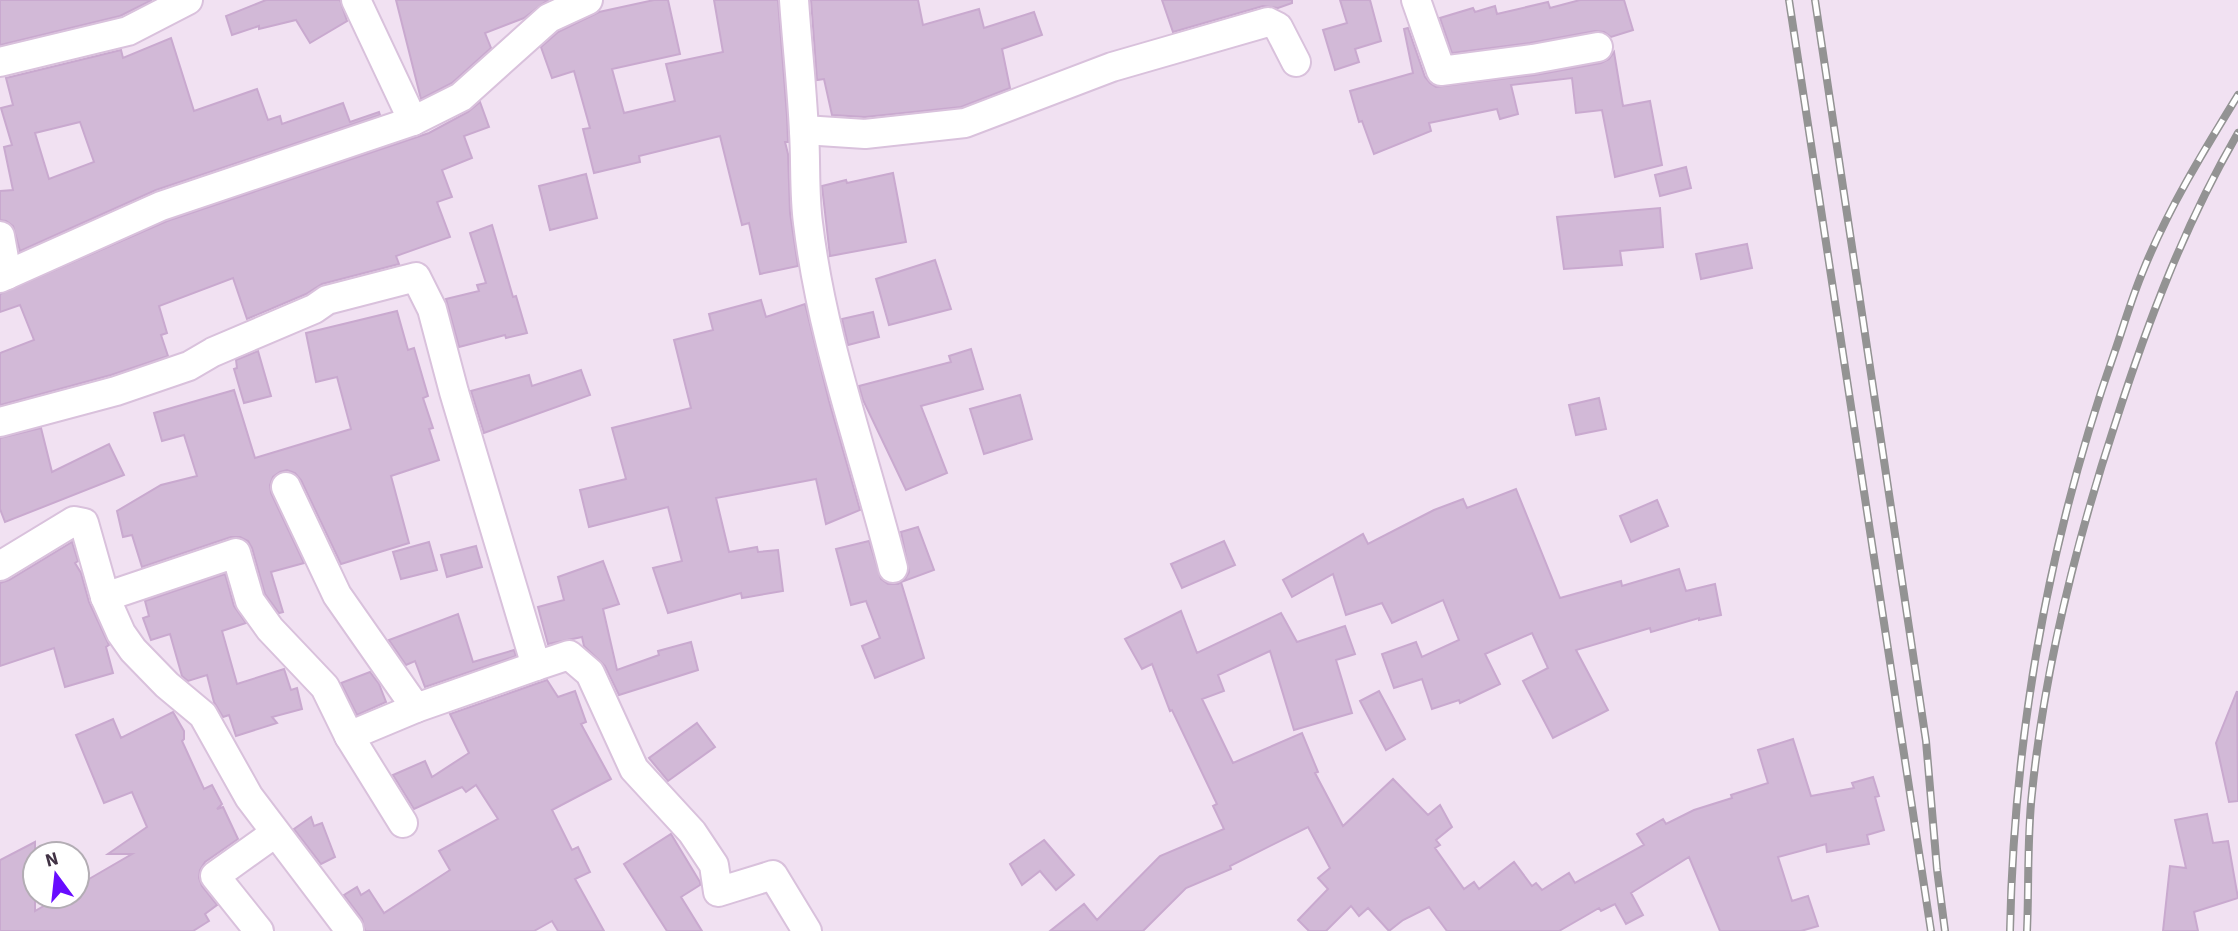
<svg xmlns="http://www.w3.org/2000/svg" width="2238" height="931" font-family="'Source Sans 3',sans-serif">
  <rect width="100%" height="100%" fill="#f1e1f2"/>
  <g fill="#d2b9d7" stroke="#c9a9cf" stroke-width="2" fill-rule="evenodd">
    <polygon points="0,0 152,0 120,16 0,45"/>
    <polygon points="266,0 340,0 347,21 310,43 296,20 259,29 259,26 232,35 226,16"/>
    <polygon points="396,0 548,0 524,18 485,33 491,48 452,83 421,99"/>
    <polygon points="654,0 668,0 680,54 612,69 624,113 675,101 666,64 723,52 714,0 778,0 787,116 788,142 785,142 788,154 790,213 798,266 760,274 749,223 742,225 720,136 639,156 640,162 594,173 583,129 590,128 574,71 552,78 541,47 558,32 599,12"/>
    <polygon points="811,0 918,0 923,25 979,9 984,28 1034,12 1042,35 1002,49 1010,88 961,107 865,117 832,115 824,79 817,80"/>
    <polygon points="1162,0 1292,0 1292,3 1278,8 1263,6 1173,32"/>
    <polygon points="1340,0 1370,0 1381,41 1355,49 1359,62 1335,70 1323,30 1347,23"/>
    <polygon points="1580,0 1624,0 1633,30 1611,37 1604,32 1595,31 1530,43 1452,53 1440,18 1473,8 1475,12 1495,6 1497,14 1548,2 1550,8"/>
    <polygon points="1408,28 1425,77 1430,83 1436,87 1535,75 1601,63 1609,59 1614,52 1623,106 1650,101 1662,165 1615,177 1602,110 1576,113 1572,78 1511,85 1518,114 1500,119 1497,109 1429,123 1431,131 1374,154 1362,121 1359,122 1350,91 1413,73 1404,29"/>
    <path d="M171,38L194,111L257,89L268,120L280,116L282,124L343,103L350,122L379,112L380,115L156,190L20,251L13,226L6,221L0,220V191L13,190L4,147L12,145L1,108L13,105L6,78L121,50L123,58ZM80,122L94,162L49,179L35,133Z"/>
    <polygon points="480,102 489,127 464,136 472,158 442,170 452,197 437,202 450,237 396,256 399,264 322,284 306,294 247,319 233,278 159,306 167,333 161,335 168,356 111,375 0,405 0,353 34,340 20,305 0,312 0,294 167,221 429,133 468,112"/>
    <polygon points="1686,167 1691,188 1660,196 1655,175"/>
    <polygon points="893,173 906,242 830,256 822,186 846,180 847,183"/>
    <polygon points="586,174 597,218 550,230 539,186"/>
    <polygon points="1660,208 1663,247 1620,251 1622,265 1564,269 1557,217"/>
    <polygon points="492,225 513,297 516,296 527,333 506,338 505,335 459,347 446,299 479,291 477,285 486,283 470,233"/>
    <polygon points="1747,244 1752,268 1701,279 1696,254"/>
    <polygon points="935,260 951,309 889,325 876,279"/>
    <polygon points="761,300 766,317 805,304 829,401 860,510 826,524 816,479 716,498 729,552 757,547 758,552 778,550 783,591 742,598 741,593 668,613 653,568 682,561 668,507 589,527 580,490 626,479 612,428 691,408 674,340 713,330 709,314"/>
    <polygon points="397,311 408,350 414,348 428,396 423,398 433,428 429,429 439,460 391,476 409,543 341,564 301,480 295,473 287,470 280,472 273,477 270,485 271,493 304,563 271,572 283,612 279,613 265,594 252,548 248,541 240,537 231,537 142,567 132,535 123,537 117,511 161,485 197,476 184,435 162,441 154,413 234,390 255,458 351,429 337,377 316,382 306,333"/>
    <polygon points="873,312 879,337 848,345 842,319"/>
    <polygon points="971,349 983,389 921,406 947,473 906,490 863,400 859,386 951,362 949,356"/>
    <polygon points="258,351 271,396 244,403 234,369 237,368 236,360"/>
    <polygon points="581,370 590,395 484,433 471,391 529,375 532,386"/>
    <polygon points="1020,395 1032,439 984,454 970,409"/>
    <polygon points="1599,398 1606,429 1576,435 1569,405"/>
    <polygon points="41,428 52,472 109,444 124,475 5,522 0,509 0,438"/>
    <polygon points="1516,489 1560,598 1621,581 1622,586 1679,569 1686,591 1715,584 1721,615 1699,620 1699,618 1651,632 1650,628 1576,650 1608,710 1553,738 1523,681 1548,668 1532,633 1485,654 1500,684 1460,703 1459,700 1432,709 1422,679 1394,688 1382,654 1416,642 1422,657 1459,640 1443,600 1392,623 1382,603 1346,615 1333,574 1292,597 1283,580 1363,534 1368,544 1434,510 1463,499 1467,508"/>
    <polygon points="1657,500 1668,526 1631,542 1620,516"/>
    <polygon points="918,527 934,570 901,582 924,658 875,678 862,646 880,638 866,601 851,605 836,549 869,541 881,579 888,584 898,584 905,579 909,572 901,532"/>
    <polygon points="1224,541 1235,565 1182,588 1171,564"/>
    <polygon points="72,542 78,561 75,563 81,573 89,602 109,645 106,647 113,673 65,687 54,648 0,666 0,583 9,580"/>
    <polygon points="429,542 437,570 401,579 393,552"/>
    <polygon points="476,546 482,567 447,577 441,555"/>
    <polygon points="603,561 619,604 603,609 617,670 659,655 658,651 691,642 698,670 619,695 605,666 584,646 582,637 548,644 538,607 564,600 558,577"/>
    <polygon points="225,574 234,606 246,623 222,631 237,684 284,669 291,690 297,688 302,709 272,717 277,723 236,736 229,715 223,717 214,702 207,675 188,681 182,676 170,634 151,640 143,618 149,616 145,601"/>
    <polygon points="1181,611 1197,653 1281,613 1297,642 1345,626 1355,654 1336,660 1352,713 1294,730 1270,651 1218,675 1224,691 1202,699 1233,763 1302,733 1318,772 1315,773 1343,826 1393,779 1428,815 1440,805 1452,827 1436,840 1440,845 1435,848 1464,889 1474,882 1479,889 1514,862 1532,886 1536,883 1542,890 1569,873 1575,883 1644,845 1637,834 1663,819 1666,824 1694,810 1732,798 1731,795 1768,783 1758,750 1793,739 1811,796 1854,788 1852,783 1873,777 1879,796 1875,797 1884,830 1867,835 1869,844 1827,852 1826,844 1778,857 1792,901 1808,896 1818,926 1801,931 1720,931 1689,857 1631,893 1643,915 1626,924 1615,904 1601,911 1599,908 1559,931 1447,931 1429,907 1403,920 1389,931 1368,908 1359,916 1351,906 1326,931 1309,931 1298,920 1328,889 1318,878 1330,868 1308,827 1230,866 1231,869 1186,888 1143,931 1050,931 1084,904 1097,920 1160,856 1224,829 1213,806 1217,804 1172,710 1170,711 1152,664 1142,669 1125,639"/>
    <polygon points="458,614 473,662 514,650 516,656 425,687 415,661 406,665 389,640"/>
    <polygon points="370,672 379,684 386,702 357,715 341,683"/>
    <polygon points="547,680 558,697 575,691 586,722 581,724 611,779 552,810 572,850 578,847 590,872 575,879 604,931 558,931 552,921 534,931 365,931 362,919 344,895 357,887 361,895 369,890 384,913 450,870 439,851 498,819 476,785 466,792 462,787 414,809 393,775 425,761 432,777 469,753 450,714"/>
    <polygon points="1379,691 1405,739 1386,750 1360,701"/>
    <polygon points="2237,691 2238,801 2229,802 2216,743"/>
    <polygon points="173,712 184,731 184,739 182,741 204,789 212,785 222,804 217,809 223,807 238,839 205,862 200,870 199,878 202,886 217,905 205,914 209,921 193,931 0,931 0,860 35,842 35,911 61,896 77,896 77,886 132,854 108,854 147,827 132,792 104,803 76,735 113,719 121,738"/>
    <polygon points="697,723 715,747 668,781 649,758"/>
    <polygon points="2207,814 2213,843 2228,841 2238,898 2194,912 2198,931 2163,931 2170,866 2186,868 2175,820"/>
    <polygon points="311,817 314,826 322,823 335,857 321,864 294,829"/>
    <polygon points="671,834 700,882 700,885 681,897 702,931 667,931 624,864"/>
    <polygon points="1044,840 1074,875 1056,890 1040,871 1022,885 1010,864"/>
  </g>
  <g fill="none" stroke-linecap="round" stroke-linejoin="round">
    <g stroke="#d9c1dc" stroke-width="32">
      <g id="minor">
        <polyline points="356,0 413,121"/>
        <path d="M794,0C797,44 802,88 804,132C806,162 804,193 808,223C822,341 864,453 893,568"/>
        <polyline points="1416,0 1441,71 1533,59 1598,47"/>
        <polyline points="0,62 128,31 188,0"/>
        <polyline points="804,130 865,134 965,123 1112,67 1268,22 1278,27 1296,62"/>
        <polyline points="0,236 7,275"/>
        <polyline points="0,278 161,206 413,121 461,97 549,18 588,0"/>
        <polyline points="0,422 116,391 189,366 213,352 314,309 327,300 416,277 432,309 454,392 536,666 569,655 590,673 634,769 692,832 714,865 718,892 773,875 807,931"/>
        <polyline points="286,487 337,595 416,708 536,666"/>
        <polyline points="0,566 74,521 84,523 105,597 121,633 133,650 167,685 203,715 249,797 349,929"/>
        <polyline points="105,597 236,553 250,601 270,629 325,687 349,736 416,708"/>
        <polyline points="349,736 403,823"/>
        <polyline points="259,931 215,876 275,833"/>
      </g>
    </g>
    <use href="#minor" stroke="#fff" stroke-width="28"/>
    <g stroke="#939393" stroke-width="8">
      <g id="rail">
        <polyline points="1789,0 1931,931"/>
        <polyline points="1815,0 1926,741 1937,869 1945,931"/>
        <path d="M2010,931C2014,733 2049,538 2115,351C2124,325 2132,297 2143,271C2168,209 2203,152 2238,95"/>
        <path d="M2027,931C2029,885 2027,838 2032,793C2045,665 2076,542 2116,421C2148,321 2185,224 2238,133"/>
      </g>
    </g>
    <use href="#rail" stroke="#fff" stroke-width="5" stroke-dasharray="16" stroke-linecap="butt"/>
  </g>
  <g transform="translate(56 875) rotate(345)"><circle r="33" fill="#ffffff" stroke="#b3adb4" stroke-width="2"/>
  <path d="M0-5L12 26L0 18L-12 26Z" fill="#680cff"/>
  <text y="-10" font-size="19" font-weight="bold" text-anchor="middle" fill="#413244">N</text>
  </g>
</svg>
